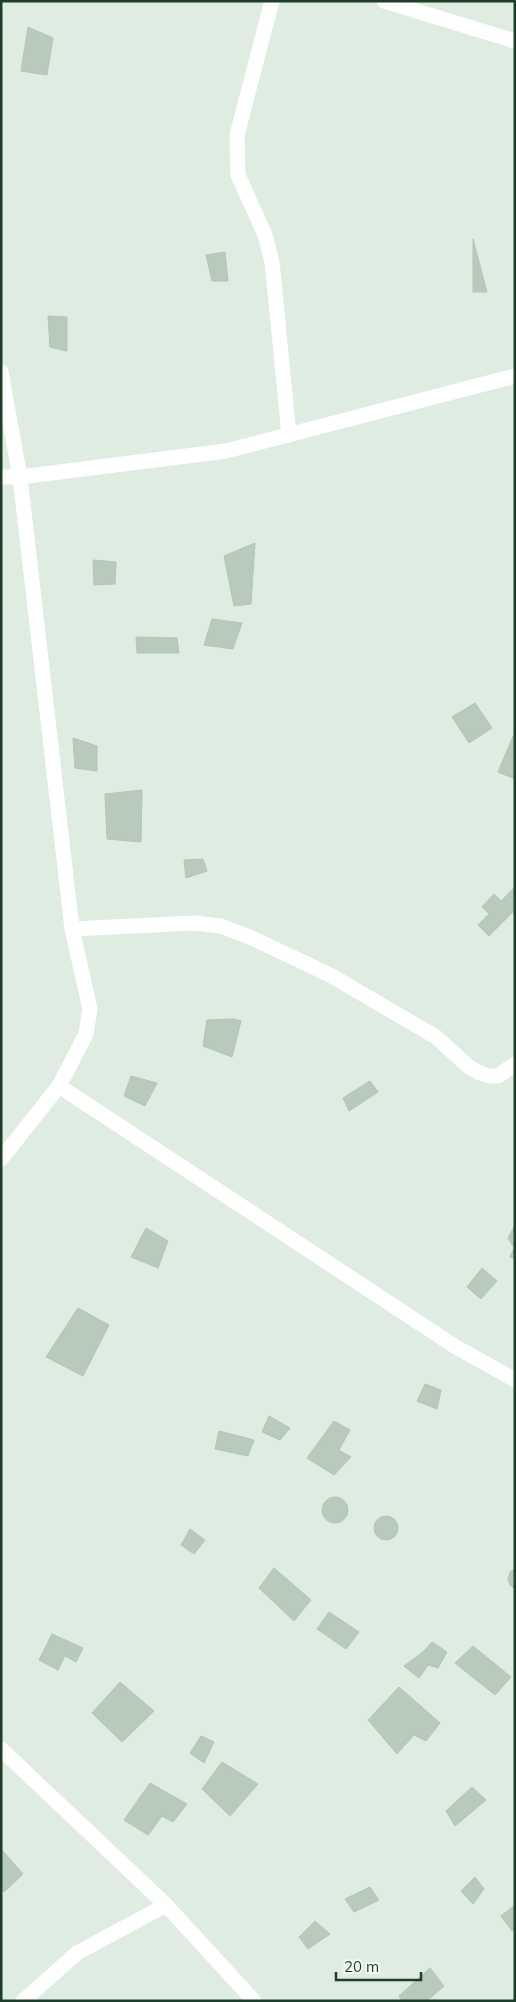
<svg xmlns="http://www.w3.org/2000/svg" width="516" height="2002" font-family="Mulish,sans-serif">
  <rect width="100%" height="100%" fill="#dfece1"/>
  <g fill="#b7cabc" stroke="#b1c6b5">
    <polygon points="28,27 53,38 47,75 21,71"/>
    <polygon points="473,239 487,292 473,292"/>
    <polygon points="225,252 228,281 212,281 206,255"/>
    <polygon points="48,316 67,317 67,351 50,347"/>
    <polygon points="255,543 251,604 234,606 224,556"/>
    <polygon points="93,560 116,562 115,584 94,585"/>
    <polygon points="212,619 242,623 233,649 204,645"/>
    <polygon points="136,637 177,638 179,653 137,653"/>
    <polygon points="475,703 492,728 469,743 452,717"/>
    <polygon points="513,736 515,737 515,779 498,772"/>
    <polygon points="73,738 97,746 97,771 75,768"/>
    <polygon points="142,790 141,842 107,839 105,794"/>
    <polygon points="203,859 207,871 186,878 184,860"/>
    <polygon points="514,888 515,910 489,936 478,925 489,914 482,907 494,894 501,901"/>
    <polygon points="234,1019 241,1021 232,1057 203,1046 207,1020"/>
    <polygon points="131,1076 157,1083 145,1106 124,1096"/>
    <polygon points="370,1081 378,1092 349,1111 343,1098"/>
    <polygon points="515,1225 515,1259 510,1257 514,1248 508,1238"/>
    <polygon points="146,1228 168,1241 158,1268 131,1257"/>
    <polygon points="482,1268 497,1281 481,1299 467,1287"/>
    <polygon points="78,1308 109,1325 83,1376 46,1357"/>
    <polygon points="425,1384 441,1390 437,1409 417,1401"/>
    <polygon points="269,1416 290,1428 280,1440 262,1432"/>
    <polygon points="334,1421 350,1430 339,1450 351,1457 334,1475 307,1458"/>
    <polygon points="219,1431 254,1440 248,1456 215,1449"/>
    <circle cx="335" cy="1510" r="13"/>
    <circle cx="386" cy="1528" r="12"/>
    <polygon points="190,1529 205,1540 194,1554 181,1545"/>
    <polygon points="274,1568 311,1600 294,1621 259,1588"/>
    <polygon points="515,1569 515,1589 510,1585 508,1579 510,1572"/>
    <polygon points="329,1612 359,1632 346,1649 317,1629"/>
    <polygon points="52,1634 83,1648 76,1662 65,1656 58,1670 39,1660"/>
    <polygon points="432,1642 447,1652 438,1668 428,1665 419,1678 404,1666 423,1652"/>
    <polygon points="473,1646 511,1677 495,1695 455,1663"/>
    <polygon points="120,1682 154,1711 122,1742 92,1713"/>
    <polygon points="399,1687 440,1723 426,1741 414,1735 397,1754 368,1720"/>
    <polygon points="201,1736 214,1742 204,1763 190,1753"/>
    <polygon points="222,1762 258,1784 230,1816 202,1789"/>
    <polygon points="150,1783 187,1804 173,1822 162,1816 148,1835 124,1820"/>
    <polygon points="472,1787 486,1800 455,1826 446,1811"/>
    <polygon points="1,1849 23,1874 4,1892 1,1888"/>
    <polygon points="475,1877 484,1889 473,1904 461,1891"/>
    <polygon points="370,1887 379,1900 354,1912 345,1899"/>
    <polygon points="515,1905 515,1929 512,1931 501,1916"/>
    <polygon points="315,1921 330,1934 308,1949 299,1937"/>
    <polygon points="430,1968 444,1986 427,2001 402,2001 399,1996"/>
  </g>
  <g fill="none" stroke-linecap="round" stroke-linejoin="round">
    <g stroke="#fff" stroke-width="15">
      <polyline points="272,1 237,135 238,175 265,235 272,262 289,435"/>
      <polyline points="384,1 515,41"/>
      <polyline points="1,372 20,477 72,929 90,1009 86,1034 59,1086 456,1347 515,1380"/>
      <polyline points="1,477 20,477 226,451 515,376"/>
      <polyline points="72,929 194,923 221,926 252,938 330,975 436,1037 469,1067 480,1073 489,1076 498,1076 515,1064"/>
      <polyline points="1,1159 59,1086"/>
      <polyline points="1,1749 166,1905 254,2001"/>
      <polyline points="23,2001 77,1953 166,1905"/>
    </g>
  </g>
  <rect width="516" height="2002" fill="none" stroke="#1e3e29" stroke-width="5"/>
  <path d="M336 1972v8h85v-8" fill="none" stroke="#1e3e29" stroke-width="2.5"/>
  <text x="344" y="1972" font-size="15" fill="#1e3e29" stroke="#f0f8f1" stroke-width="4" paint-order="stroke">20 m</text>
</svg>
